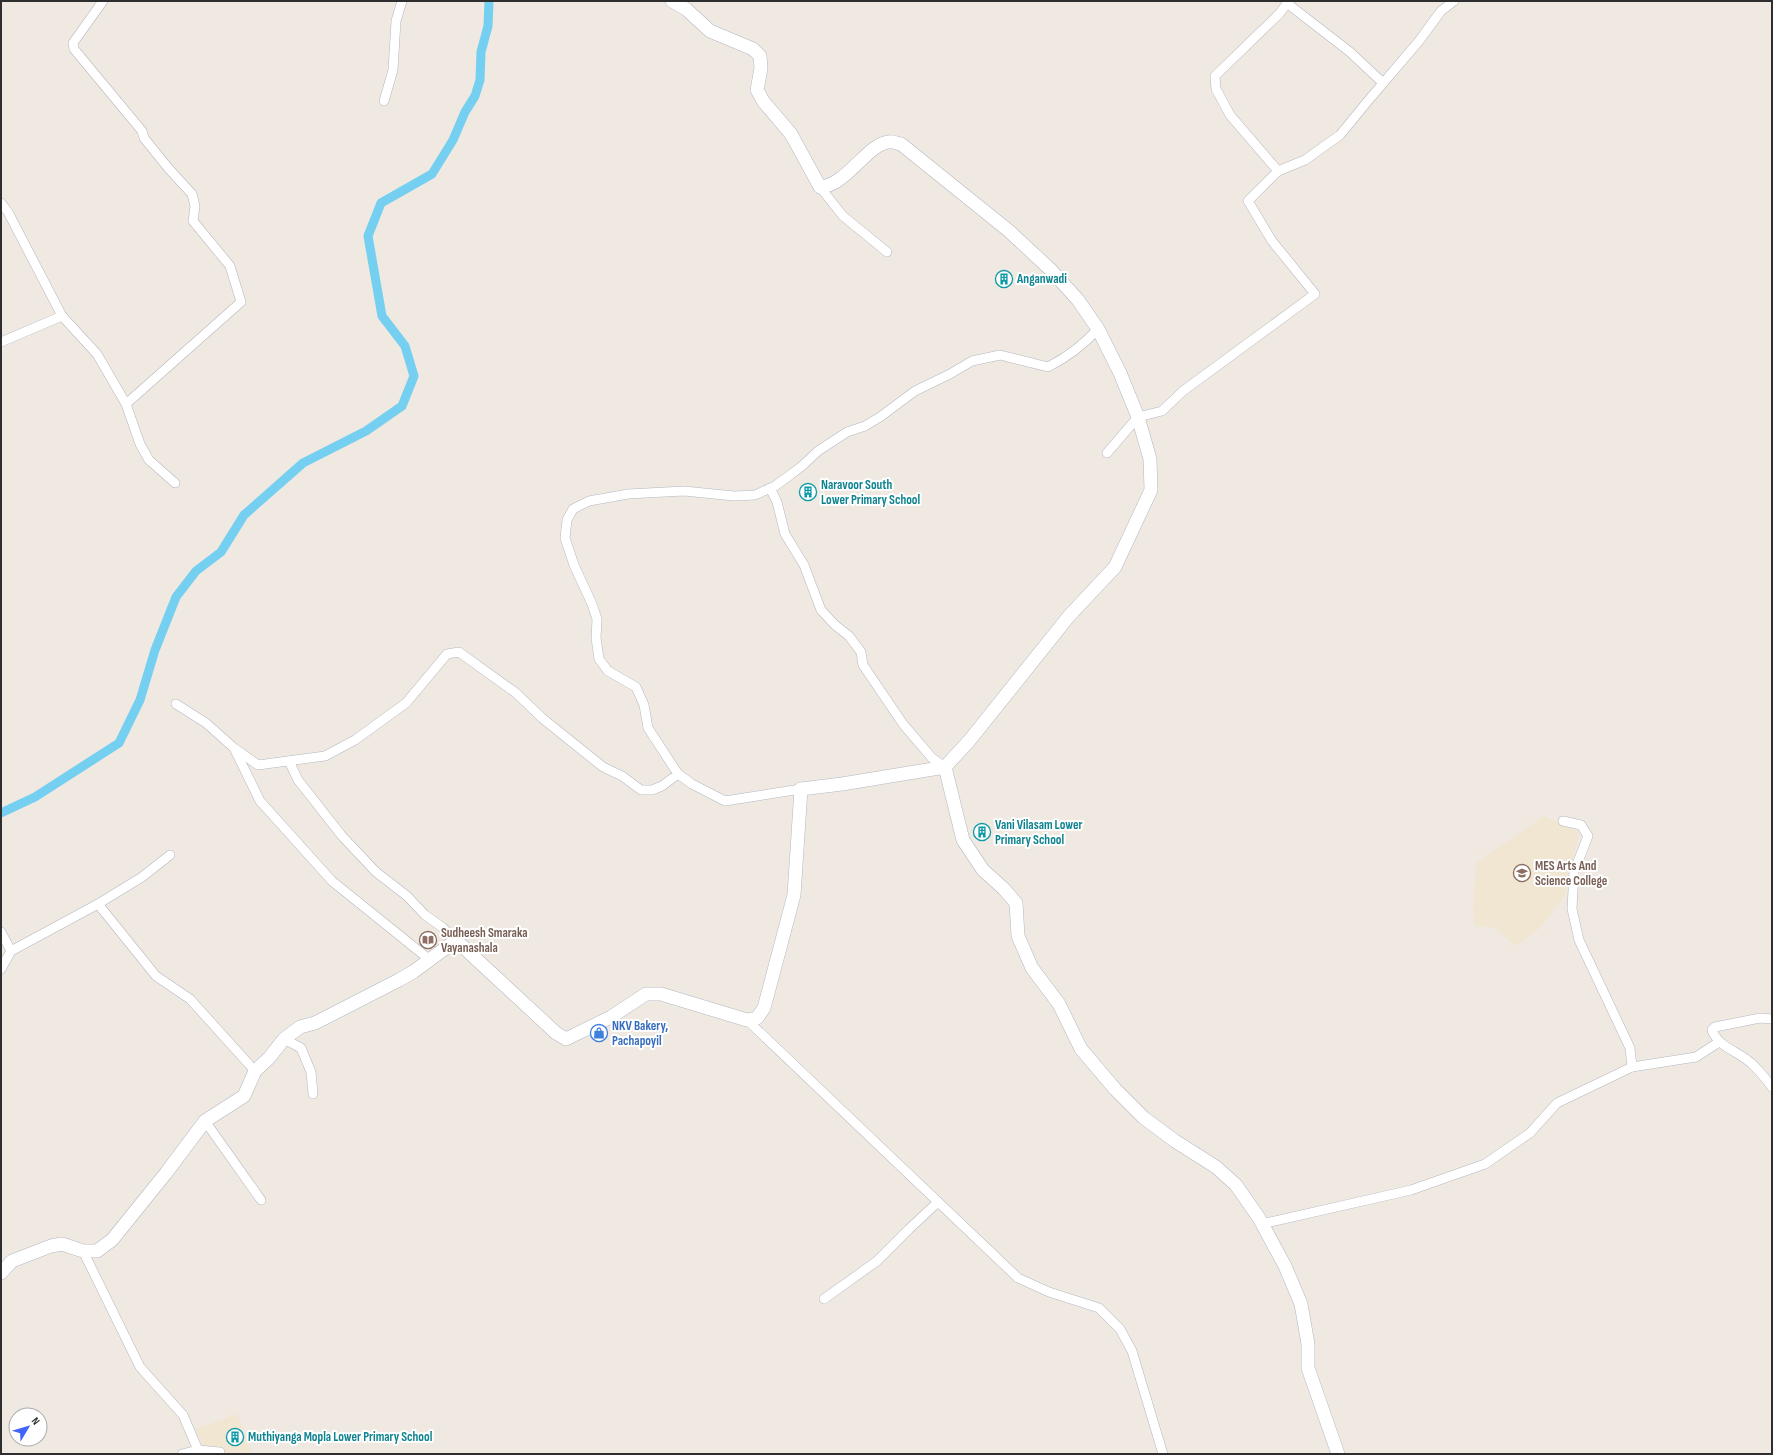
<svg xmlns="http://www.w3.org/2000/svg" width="1773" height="1455" font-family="'Sofia Sans Condensed',sans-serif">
  <rect width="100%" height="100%" fill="#efe9e1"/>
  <g fill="#f0e6d1">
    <polygon points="1544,816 1579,832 1565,895 1541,927 1516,946 1493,927 1475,926 1473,908 1476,863"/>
    <polygon points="237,1414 252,1454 207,1454 196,1429"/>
  </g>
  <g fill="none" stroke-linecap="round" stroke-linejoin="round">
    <polyline stroke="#75cff0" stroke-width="9" points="1,813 35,797 119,743 140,700 155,650 176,597 196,571 221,552 244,515 303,463 366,431 402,406 414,376 405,346 382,316 368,236 381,203 432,174 453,140 465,112 475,96 480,80 481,52 488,26 489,1"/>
    <g stroke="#b4b7c1" stroke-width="10">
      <g id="street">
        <polyline points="103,1 73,43 74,49 142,131 144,138 169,169 192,194 195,206 193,221 230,266 241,302 126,404"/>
        <polyline points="1288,4 1350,52 1383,83"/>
        <polyline points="384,101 393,70 396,21 402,1"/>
        <polyline points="1278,171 1230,115 1216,89 1215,76 1279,14 1289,1"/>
        <polyline points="820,187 843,216 887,252"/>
        <polyline points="1,203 8,212 62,316 97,354 126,404 140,444 149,460 175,483"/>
        <polyline points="1,342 62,316"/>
        <polyline points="1107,453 1138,417 1162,411 1183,391 1315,294 1272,241 1248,201 1278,171 1305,160 1340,135 1367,102 1419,41 1441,11 1454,1"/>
        <polyline points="770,488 777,502 785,534 804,565 821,610 835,625 849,636 861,652 863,665 903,724 932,758 945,767"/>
        <path d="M176,704L206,723L234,748L258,765L325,756L355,740L406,703L447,654L459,652L516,693L542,718L603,767L622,776L641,790H652L662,786L678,774L648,728L644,705L636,687L608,671L599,659L596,638L597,619L592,604L574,565L565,538L567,520L573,509L589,501L628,494L684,491L734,496L755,495L775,486L786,478L802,466L818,451L847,432L865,426L880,417L915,391L950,374L972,361L1000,355L1048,367C1068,357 1083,345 1098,329"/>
        <polyline points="235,750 260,801 332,881 430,960"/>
        <polyline points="289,761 298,780 342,836 376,872 407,896 425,915 442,927 460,944"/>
        <polyline points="678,774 692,784 725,801 801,789"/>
        <polyline points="1563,821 1581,825 1588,836 1574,872 1572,909 1579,940 1630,1048 1632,1067"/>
        <polyline points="98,904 156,976 190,999 255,1071"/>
        <polyline points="1,932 11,951"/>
        <polyline points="1,969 11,951 98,904 142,877 170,855"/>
        <path d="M1772,1019L1760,1018L1715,1027L1712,1030C1718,1047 1738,1051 1751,1063C1759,1070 1766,1079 1772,1087"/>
        <polyline points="747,1020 1018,1278 1049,1292 1099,1308 1120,1329 1132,1351 1163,1454"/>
        <polyline points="284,1039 301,1048 311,1072 313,1094"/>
        <polyline points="205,1121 261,1200"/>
        <polyline points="1262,1224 1411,1190 1485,1164 1530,1133 1557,1103 1632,1067 1696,1057 1719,1042"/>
        <polyline points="83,1251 140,1367 183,1415 198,1450"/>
        <polyline points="824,1299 877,1261 909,1229 938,1202"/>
        <polyline points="182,1454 198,1450 220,1452"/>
      </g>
    </g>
    <g stroke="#b4b7c1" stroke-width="14">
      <g id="secondary">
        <polyline points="945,767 963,840 983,870 1004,889 1016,903 1018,936 1032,968 1059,1004 1081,1049 1115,1089 1144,1118 1175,1141 1216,1167 1236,1185 1259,1218 1285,1266 1301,1304 1308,1344 1308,1368 1338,1454"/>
        <path d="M1,1273L12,1261L51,1246L62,1244L83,1251H97L112,1240L166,1173L205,1121L244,1096L255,1071L269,1058L284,1039L300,1027L315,1023L399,980L413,972L451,944H460L556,1033L566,1039L611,1017L646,994H661L747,1020L757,1018L764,1008L794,895L801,789L842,784L945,767L969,741L1069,616L1115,567L1151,490L1150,459L1138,417L1120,373L1098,329L1078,300L1051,270L1009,231L901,144C898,144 893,141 889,142C868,143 846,186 820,187L791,134L763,101L757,90L761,68L760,56L753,49L710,31L686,9L672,1"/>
      </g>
    </g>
    <use href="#street" stroke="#fff" stroke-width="9"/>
    <use href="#secondary" stroke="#fff" stroke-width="13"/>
  </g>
  <defs>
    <g id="building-ring" transform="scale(0.9)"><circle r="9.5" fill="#fff" stroke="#0f9aa8" stroke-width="1.5"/><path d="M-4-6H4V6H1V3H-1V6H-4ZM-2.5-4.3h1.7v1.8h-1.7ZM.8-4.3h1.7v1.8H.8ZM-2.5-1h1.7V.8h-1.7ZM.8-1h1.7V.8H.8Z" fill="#0f9aa8"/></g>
    <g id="university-ring" transform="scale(0.9)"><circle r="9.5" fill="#fff" stroke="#8d6e63" stroke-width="1.5"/><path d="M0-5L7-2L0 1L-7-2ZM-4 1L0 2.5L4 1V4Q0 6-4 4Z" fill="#8d6e63"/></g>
    <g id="library-ring" transform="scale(0.9)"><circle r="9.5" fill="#fff" stroke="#8d6e63" stroke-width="1.5"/><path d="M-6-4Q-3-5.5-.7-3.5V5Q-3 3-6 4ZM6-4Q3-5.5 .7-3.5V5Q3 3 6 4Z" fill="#8d6e63"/></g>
    <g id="shop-ring" transform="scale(0.9)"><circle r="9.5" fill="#fff" stroke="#3f7fe0" stroke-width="1.5"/><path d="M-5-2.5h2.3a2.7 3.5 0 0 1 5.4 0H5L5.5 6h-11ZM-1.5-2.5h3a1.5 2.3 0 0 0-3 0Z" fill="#3f7fe0"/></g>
  </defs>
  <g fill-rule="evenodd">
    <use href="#building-ring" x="1004" y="279"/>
    <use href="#building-ring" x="808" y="492"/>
    <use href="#building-ring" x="982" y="832"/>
    <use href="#university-ring" x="1522" y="873"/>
    <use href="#library-ring" x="428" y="940"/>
    <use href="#shop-ring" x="599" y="1033"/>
    <use href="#building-ring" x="235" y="1437"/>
  </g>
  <g text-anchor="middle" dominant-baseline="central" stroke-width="4" stroke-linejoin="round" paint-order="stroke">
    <g font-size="13" font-weight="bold" fill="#0d838f" stroke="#fff" text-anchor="start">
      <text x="1017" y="279">Anganwadi</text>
      <text x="821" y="485">Naravoor South<tspan x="821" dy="15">Lower Primary School</tspan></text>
      <text x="995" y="825">Vani Vilasam Lower<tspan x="995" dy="15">Primary School</tspan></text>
      <text x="248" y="1437">Muthiyanga Mopla Lower Primary School</text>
    </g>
    <g font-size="13" font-weight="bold" fill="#785e54" stroke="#fff" text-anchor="start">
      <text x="1535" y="866">MES Arts And<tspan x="1535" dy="15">Science College</tspan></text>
      <text x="441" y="933">Sudheesh Smaraka<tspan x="441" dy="15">Vayanashala</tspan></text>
    </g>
    <g font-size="13" font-weight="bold" fill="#366cbe" stroke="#fff" text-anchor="start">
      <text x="612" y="1026">NKV Bakery,<tspan x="612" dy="15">Pachapoyil</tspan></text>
    </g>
  </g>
  <rect width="1773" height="1455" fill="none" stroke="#2e2e2e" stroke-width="4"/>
  <g transform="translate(28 1427) rotate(52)"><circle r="19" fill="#ffffff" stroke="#ababab"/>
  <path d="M0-3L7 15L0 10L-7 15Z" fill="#4264fb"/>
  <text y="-6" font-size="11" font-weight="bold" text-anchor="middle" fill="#2e2e2e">N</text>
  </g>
</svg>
